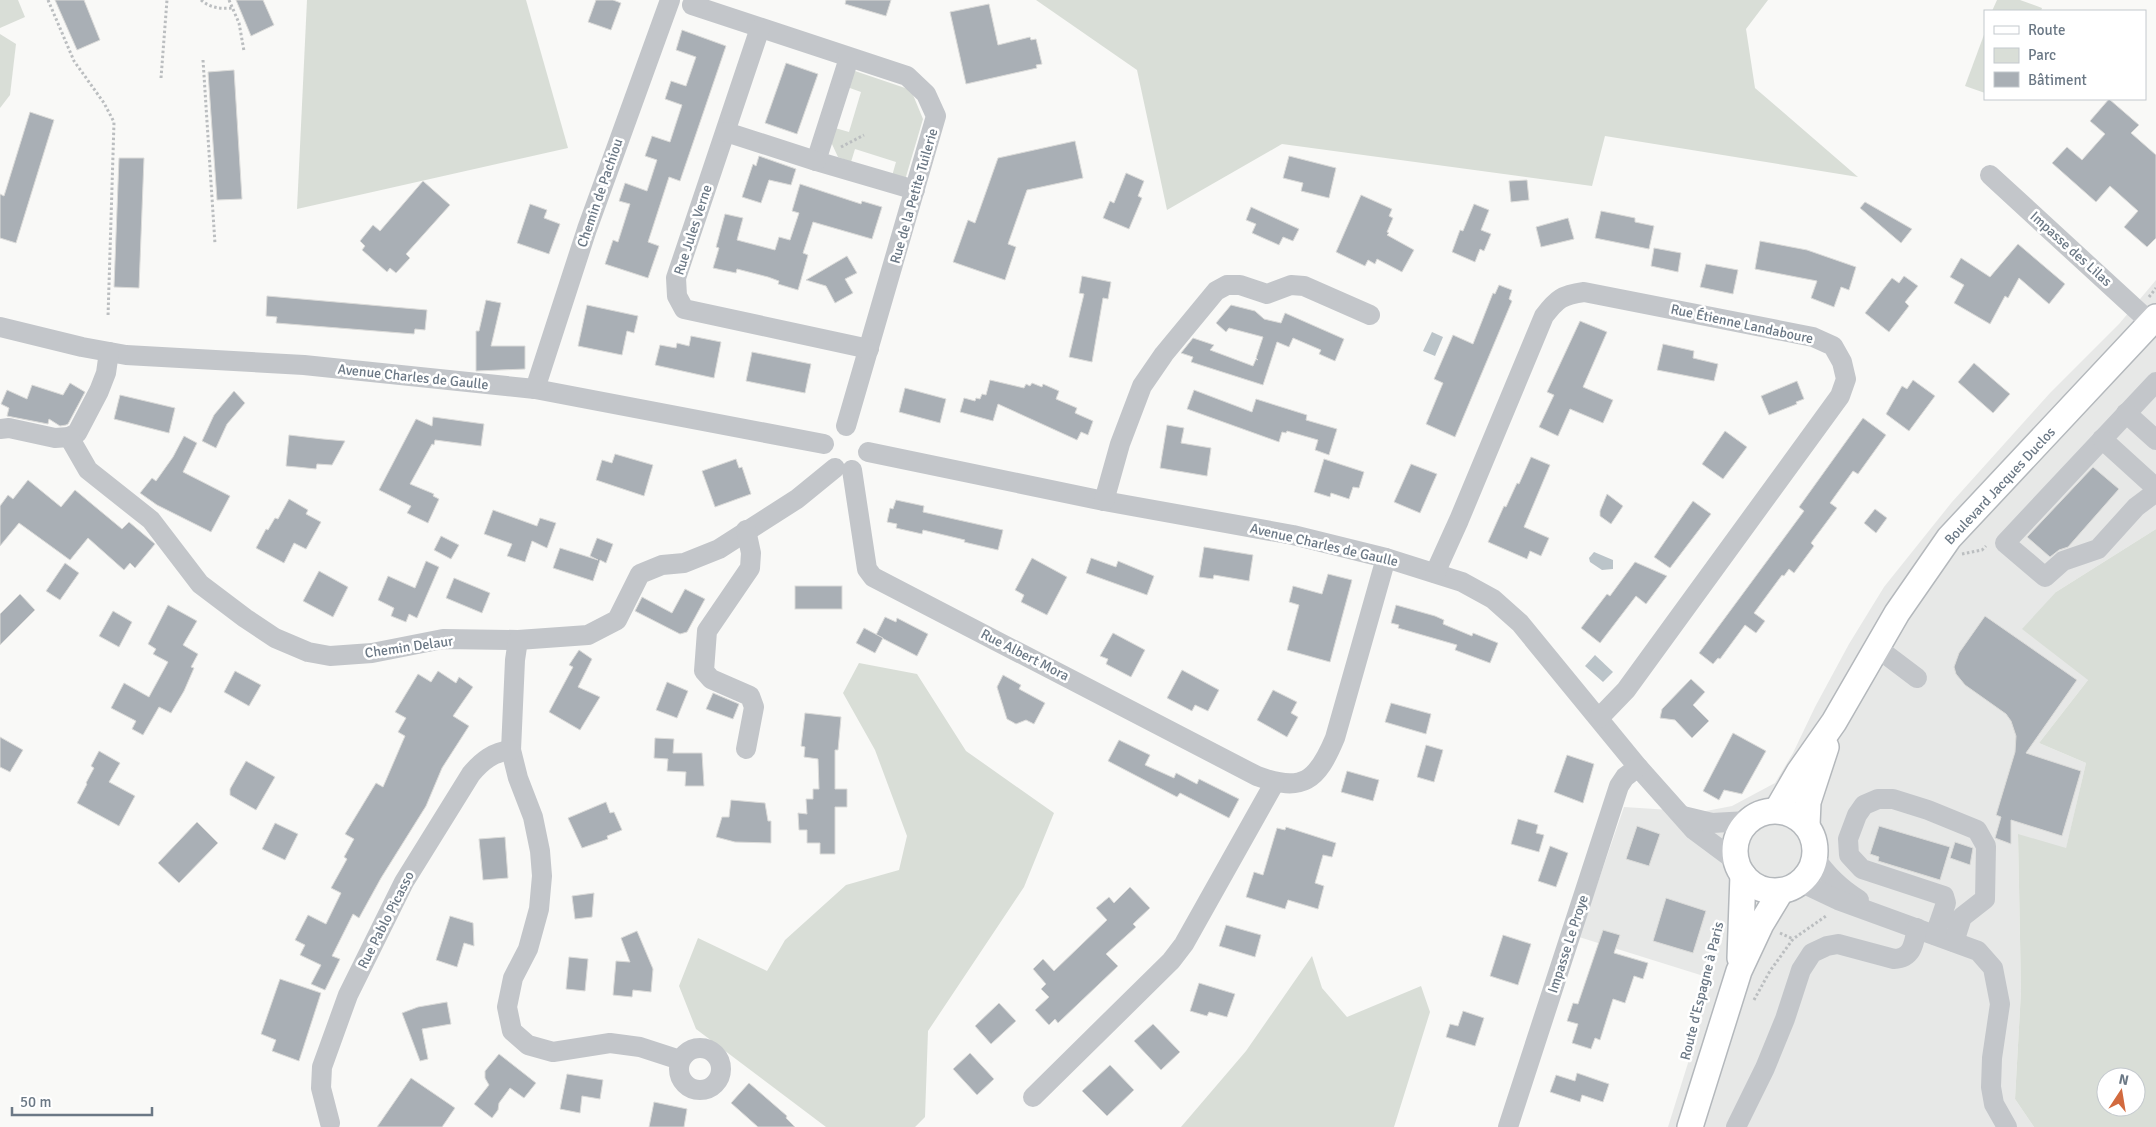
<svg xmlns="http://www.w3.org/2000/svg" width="2156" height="1127" font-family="Signika,sans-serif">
  <rect width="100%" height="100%" fill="#f9f9f7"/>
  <polygon fill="#e7e8e7" points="2156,280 2156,529 2056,592 2088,680 2039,743 2086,763 2066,849 2018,835 2021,991 2015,1099 2034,1127 1668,1127 1698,1031 1710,978 1579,937 1624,807 1701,812 1732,806 1775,783 1793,753 1815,707 1849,644 1884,587 1952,502 2050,393 2119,324"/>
  <g fill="#d9ded7" fill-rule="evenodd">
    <polygon points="0,0 18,0 25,17 0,28"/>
    <polygon points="307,0 526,0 568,148 297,209"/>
    <polygon points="1036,0 1768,0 1746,29 1755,88 1858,177 1605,136 1592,186 1282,144 1167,210 1137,70"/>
    <polygon points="1997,0 2020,0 2042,8 2041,11 1992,11"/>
    <polygon points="1985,32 1985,93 1965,86"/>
    <polygon points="0,34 16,44 10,95 0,108"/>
    <polygon points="852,70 911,90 923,119 905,180 892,176 896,162 855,149 851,162 838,157 831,142 835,128 849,132 861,92 847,87"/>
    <path d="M2156,529V1127H2034L2015,1099L2021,991L2018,834L2066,848L2086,763L2039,743L2088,680L2022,629L2056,592ZM2106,1077H2136V1107H2106Z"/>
    <polygon points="859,663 917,674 966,751 1054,813 1024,887 928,1031 925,1117 915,1127 826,1127 696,1029 679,986 698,938 767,971 785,940 846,885 899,870 907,836 875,750 843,693"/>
    <polygon points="1312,956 1322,988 1347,1017 1421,986 1430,1012 1394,1127 1181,1127 1246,1051"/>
  </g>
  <g fill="#bbc4c9">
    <polygon points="1432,332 1443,337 1435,356 1423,351"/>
    <polygon points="1594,552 1613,560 1613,569 1602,570 1590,562 1589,558"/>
    <polygon points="1595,655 1613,672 1603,682 1585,666"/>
  </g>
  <g fill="#a9afb5" stroke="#dbdbd9">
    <polygon points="55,0 84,0 100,40 77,50"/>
    <polygon points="236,0 263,0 274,25 251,36"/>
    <polygon points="596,0 613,0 621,3 611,30 588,22"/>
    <polygon points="846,0 891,0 886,16 845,4"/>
    <polygon points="989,4 998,45 1030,37 1031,40 1036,39 1042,64 1036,65 1037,68 966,84 950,12"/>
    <polygon points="682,30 726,46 680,181 669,177 648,242 659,246 648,278 605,264 613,240 618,242 630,204 619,201 625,183 647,191 657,160 645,156 652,136 670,142 682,105 665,99 671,81 686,86 696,57 676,50"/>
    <polygon points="786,63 818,74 797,134 765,123"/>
    <polygon points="234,70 242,199 217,200 208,72"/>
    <polygon points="2109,99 2139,125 2131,133 2156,155 2156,238 2147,247 2124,227 2138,211 2110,186 2096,202 2052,163 2067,147 2082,160 2105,134 2090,121"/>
    <polygon points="30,112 54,120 16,243 0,238 0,194 4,196"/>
    <polygon points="1075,141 1083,178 1027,190 1008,244 1016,247 1005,280 953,262 968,220 975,223 998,158"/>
    <polygon points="759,156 796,169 791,185 769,180 761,203 742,197 753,164 756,166"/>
    <polygon points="1289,156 1336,168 1329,198 1301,191 1303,183 1283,178"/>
    <polygon points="119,158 144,158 139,288 114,287"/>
    <polygon points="1126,173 1144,181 1138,196 1142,198 1129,229 1103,218 1110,201 1114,203"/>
    <polygon points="1527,180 1529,200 1511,202 1509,181"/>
    <polygon points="423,181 450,205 406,254 410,258 396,273 390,268 387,272 362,250 365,246 360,241 373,225 380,231"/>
    <polygon points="800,184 861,204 862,201 882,207 872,239 813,222 803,253 808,255 798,290 778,284 779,281 768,277 737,269 736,273 713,268 719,248 716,247 725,214 743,218 737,240 775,250 779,237 790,240 799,213 792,211"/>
    <polygon points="1361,195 1392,209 1389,216 1393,218 1387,232 1389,233 1387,235 1414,250 1402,272 1377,259 1375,264 1368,260 1365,266 1336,252"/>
    <polygon points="1865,202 1912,229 1901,243 1860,208"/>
    <polygon points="530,204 547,210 544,218 560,224 549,254 517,243"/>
    <polygon points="1474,204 1489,210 1481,230 1491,234 1484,251 1480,249 1475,262 1452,252 1460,230 1463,231"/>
    <polygon points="1251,207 1299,229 1293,241 1283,237 1279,245 1252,233 1256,224 1246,220"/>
    <polygon points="1601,211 1635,218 1635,222 1654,226 1649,249 1595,238"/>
    <polygon points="1568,218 1574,239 1541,247 1536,227"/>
    <polygon points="1760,241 1807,250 1856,267 1849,290 1841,287 1834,307 1811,298 1817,281 1755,269"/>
    <polygon points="2018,244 2065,284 2049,304 2019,278 2008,298 2005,296 1990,324 1954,303 1964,285 1950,277 1961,258 1990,277"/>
    <polygon points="1654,248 1681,253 1678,272 1651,266"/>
    <polygon points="847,256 857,273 845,279 853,293 835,303 826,286 806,280"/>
    <polygon points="1706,264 1738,270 1733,294 1700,287"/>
    <polygon points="1082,276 1111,282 1108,299 1103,298 1092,362 1069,357 1084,294 1079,293"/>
    <polygon points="1904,276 1918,286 1905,302 1909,306 1889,332 1865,313 1892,278 1899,283"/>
    <polygon points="1499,285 1512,290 1509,299 1512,301 1455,437 1426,424 1443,383 1434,379 1453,335 1473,344 1493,293 1495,294"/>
    <polygon points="267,296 427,310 425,330 415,329 414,334 276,323 277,317 266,316"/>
    <polygon points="486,300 501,303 491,346 525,346 525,369 476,371 476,331 479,331"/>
    <polygon points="587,305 638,316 634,333 627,331 622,355 578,346"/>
    <polygon points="1231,305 1255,311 1264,319 1281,323 1285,313 1344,339 1335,361 1319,354 1321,350 1293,338 1289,347 1277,342 1263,385 1191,362 1193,357 1181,353 1193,338 1214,345 1210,350 1253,366 1256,359 1258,360 1256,358 1263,337 1229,328 1226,332 1216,323"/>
    <polygon points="1580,321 1607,332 1583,387 1613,400 1603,423 1570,409 1558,436 1539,427 1554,395 1547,392"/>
    <polygon points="691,336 721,342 714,378 655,365 660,345 676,348 677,343 689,346"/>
    <polygon points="1663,344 1694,351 1693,358 1718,364 1714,381 1657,370"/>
    <polygon points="752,352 811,364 805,393 746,381"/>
    <polygon points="1974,363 2010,394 1993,413 1958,382"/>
    <polygon points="990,380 1024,388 1026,384 1030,386 1032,383 1042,387 1043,384 1059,391 1056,399 1077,408 1075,413 1093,421 1088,435 1081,432 1077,440 998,404 993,421 960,412 964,398 975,401 976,398 980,399 982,394 986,395"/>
    <polygon points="1913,380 1935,396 1909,431 1886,414 1902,386 1907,389"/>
    <polygon points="1797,381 1804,399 1796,402 1797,404 1769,415 1761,396"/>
    <polygon points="70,383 85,392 68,424 66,425 60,426 49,419 48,424 7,416 9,408 1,404 7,390 27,399 32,385 63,395"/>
    <polygon points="905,388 946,399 940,423 899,412"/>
    <polygon points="1194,390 1252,412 1256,399 1307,415 1306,420 1337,429 1329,455 1315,450 1318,440 1287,431 1286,433 1282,432 1279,442 1187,409"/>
    <polygon points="234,391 245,403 227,424 216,448 202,441 214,415"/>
    <polygon points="120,395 175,408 169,433 114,419"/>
    <polygon points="433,417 484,424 481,446 435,440 434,445 432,444 410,484 434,494 433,496 439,499 428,523 407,513 411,506 379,490 416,419 432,426"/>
    <polygon points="1863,418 1886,435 1858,474 1853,471 1830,503 1837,508 1811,543 1814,546 1794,573 1789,569 1784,576 1782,575 1754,613 1765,621 1756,633 1745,625 1720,659 1718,658 1713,664 1699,653 1804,511 1799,507"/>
    <polygon points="1167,425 1184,428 1181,443 1211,448 1207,476 1160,468"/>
    <polygon points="1725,431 1747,447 1723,479 1702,464"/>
    <polygon points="289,435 323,439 345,441 332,465 317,464 316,469 297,467 286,466"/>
    <polygon points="184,436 197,443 183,472 230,496 211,532 157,505 140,493 152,478 156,481 173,457"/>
    <polygon points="615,454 653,465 644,496 596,480 602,460 612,463"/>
    <polygon points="1531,457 1550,465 1524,527 1549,538 1541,556 1530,551 1527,559 1488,542 1504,506 1506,507 1517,483 1519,484"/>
    <polygon points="736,459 739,468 742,467 751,494 715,507 702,471"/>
    <polygon points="1324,459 1364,472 1359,488 1353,487 1349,499 1331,493 1330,497 1314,492"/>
    <polygon points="1411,464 1437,474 1420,513 1394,502"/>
    <polygon points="2093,467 2119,489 2068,547 2059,550 2050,557 2027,537"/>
    <polygon points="28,480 61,507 75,490 122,529 129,522 155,544 135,568 130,563 124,570 88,538 70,560 19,523 0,546 0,506 8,495 13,499"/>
    <polygon points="1607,494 1623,506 1611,524 1600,516 1600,511"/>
    <polygon points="289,499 308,510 306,514 321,522 306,549 294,543 284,563 256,548 266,529 268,530 275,518 278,519"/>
    <polygon points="896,500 924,506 923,512 1003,530 998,550 964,542 965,540 923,530 922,534 896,528 897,524 887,522 890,508 893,509"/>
    <polygon points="1693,501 1711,514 1670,568 1654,557"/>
    <polygon points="1875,509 1887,518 1876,533 1864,523"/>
    <polygon points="493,510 537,526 540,518 556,523 547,548 532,541 525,562 507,556 512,544 484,534"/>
    <polygon points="441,536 459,545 451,559 434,550"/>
    <polygon points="597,538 613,544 606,563 600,560 593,581 553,568 560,548 598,560 590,556"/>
    <polygon points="1204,547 1253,555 1249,581 1214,575 1213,579 1199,577"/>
    <polygon points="1032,558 1067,577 1047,615 1021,602 1024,595 1015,590"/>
    <polygon points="1091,558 1116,567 1118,561 1154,576 1147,595 1086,573"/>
    <polygon points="426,561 439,567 417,618 409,614 406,622 391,616 394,608 378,600 388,576 415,588"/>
    <polygon points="1635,562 1667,576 1646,604 1636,596 1600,643 1581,628 1607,594 1610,596"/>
    <polygon points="65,563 79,573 60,600 46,591"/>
    <polygon points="319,571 348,587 333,617 303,601"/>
    <polygon points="1328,574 1352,580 1330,662 1287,650 1299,605 1289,602 1293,586 1322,594"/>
    <polygon points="454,578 490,593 482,613 446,598"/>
    <rect x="795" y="586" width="47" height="23"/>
    <polygon points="685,589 705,599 687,632 680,634 635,611 642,597 672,613"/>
    <polygon points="20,594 35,610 0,645 0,614"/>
    <polygon points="168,605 197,621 183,645 198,654 191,667 194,668 184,691 171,713 159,707 143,735 132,729 136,721 111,708 124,683 149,697 168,662 153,654 156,649 148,644"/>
    <polygon points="1396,605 1435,616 1444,620 1443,624 1472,636 1473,633 1498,643 1490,663 1455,650 1457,645 1398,628 1399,625 1391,623"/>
    <polygon points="113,611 132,622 119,647 99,636"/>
    <polygon points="1985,616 2077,680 2026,753 2081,771 2062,836 2011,820 2011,844 1995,838 2001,817 1996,815 2015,752 2016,736 2011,721 2006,714 1965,685 1956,674 1954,667 1959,653"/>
    <polygon points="885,617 896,622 897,618 928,634 917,656 876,635"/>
    <polygon points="864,628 883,638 875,653 856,643"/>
    <polygon points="1113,633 1145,650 1131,677 1106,664 1108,659 1100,656"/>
    <polygon points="579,650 592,659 578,687 600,697 580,730 549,712 573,667 569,665"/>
    <polygon points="1182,670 1219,690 1208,711 1195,705 1192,711 1167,698"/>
    <polygon points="235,671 261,685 249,706 224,692"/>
    <polygon points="438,671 456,683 459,677 473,687 453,716 469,726 442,768 426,806 381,878 359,918 353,914 332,956 340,959 325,990 311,984 321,965 300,955 305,945 295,940 308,915 326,924 341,893 331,888 347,859 344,857 354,839 345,834 376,783 383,787 405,736 398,732 406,718 395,712 418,674 431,682"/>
    <polygon points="1003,675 1021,685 1019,689 1045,703 1034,724 1026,720 1016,724 1007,719 997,687"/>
    <polygon points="1691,679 1705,692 1693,705 1709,721 1692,738 1675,720 1660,718 1662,709"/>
    <polygon points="667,682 688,691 677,718 656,710"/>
    <polygon points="1273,690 1297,702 1291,713 1298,717 1287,737 1257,720"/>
    <polygon points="713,693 739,704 733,719 706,709"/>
    <polygon points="1391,703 1431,714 1426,734 1385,722"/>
    <polygon points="805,713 841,717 838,750 835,750 835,789 847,789 847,807 835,807 835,854 820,854 820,843 807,843 807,830 799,830 798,813 807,814 806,799 813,799 813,789 819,789 818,759 804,757 805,747 801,746"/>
    <polygon points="1733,733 1766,751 1742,794 1724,790 1719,800 1703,791"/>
    <polygon points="0,737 23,750 10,772 0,767"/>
    <polygon points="655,738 674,739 673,753 702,753 704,786 685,786 686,772 667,771 668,759 654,758"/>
    <polygon points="1119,740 1150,755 1145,765 1174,778 1176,773 1197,784 1199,779 1239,799 1229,818 1180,793 1177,797 1108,761"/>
    <polygon points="1426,745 1443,750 1434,782 1417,777"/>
    <polygon points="99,751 120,763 109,782 135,796 119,826 77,803 87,784 86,783 94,768 91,766"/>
    <polygon points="1567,755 1594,764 1583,803 1554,792"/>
    <polygon points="246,761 275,777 256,810 230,795 230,789"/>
    <polygon points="1347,771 1379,780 1373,801 1341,792"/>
    <polygon points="731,800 765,803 768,821 771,821 771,843 735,842 716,837 722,817 729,817"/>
    <polygon points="606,802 610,813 614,812 622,830 607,836 608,839 582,848 568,818"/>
    <polygon points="1518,819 1538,825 1536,833 1544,835 1539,852 1511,844"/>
    <polygon points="197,822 218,843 179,883 158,863"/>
    <polygon points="275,823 298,834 285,860 262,849"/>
    <polygon points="1637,826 1660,834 1649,866 1626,859"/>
    <polygon points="1879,826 1950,847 1940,880 1878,861 1879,857 1870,854"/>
    <polygon points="1286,827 1336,843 1332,857 1323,855 1315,883 1324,886 1318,909 1288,900 1285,909 1246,897 1254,872 1263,875 1277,828 1285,830"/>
    <polygon points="505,837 508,878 483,880 479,839"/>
    <polygon points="1955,842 1973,848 1970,865 1950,858"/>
    <polygon points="1550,846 1568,853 1556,887 1538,881"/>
    <polygon points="1130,887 1150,908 1133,924 1136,927 1106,954 1118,966 1058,1023 1055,1019 1049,1025 1035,1010 1049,997 1041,989 1046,984 1033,969 1043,959 1054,971 1107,920 1096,908 1109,897 1114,903"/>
    <polygon points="594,893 592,917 575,919 572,896"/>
    <polygon points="1666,898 1706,911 1693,953 1653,941"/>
    <polygon points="450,916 473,923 474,946 464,943 457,967 436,960"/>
    <polygon points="1226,925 1261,935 1255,957 1219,946"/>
    <polygon points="1603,930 1620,935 1614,953 1648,963 1643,979 1634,976 1625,1003 1613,999 1600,1040 1595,1038 1591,1049 1572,1043 1578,1024 1567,1021 1573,1003 1578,1004"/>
    <polygon points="637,931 653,969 651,992 633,990 632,997 613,995 616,961 630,962 621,938"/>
    <polygon points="1503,935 1531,944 1518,985 1490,976"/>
    <polygon points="569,957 588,959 585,991 566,989"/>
    <polygon points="280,979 321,993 299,1061 272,1051 276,1040 261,1034"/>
    <polygon points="1199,983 1235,994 1227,1017 1209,1012 1207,1016 1190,1011"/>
    <polygon points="447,1002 451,1024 422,1029 428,1059 420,1061 402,1013 418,1007"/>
    <polygon points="999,1003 1016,1021 991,1044 975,1026"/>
    <polygon points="1463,1011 1484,1018 1475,1046 1446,1037 1450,1024 1458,1026"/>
    <polygon points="1153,1024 1180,1052 1161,1070 1134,1041"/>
    <polygon points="970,1053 994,1079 977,1095 953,1069"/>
    <polygon points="499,1054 536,1083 524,1098 510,1088 499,1103 498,1110 492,1118 474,1104 489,1085 485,1078 485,1071"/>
    <polygon points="1110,1065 1134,1090 1107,1116 1082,1091"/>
    <polygon points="1577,1073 1609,1084 1603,1102 1582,1095 1580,1102 1550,1092 1556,1075 1575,1081"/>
    <polygon points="567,1074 603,1080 600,1099 582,1096 580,1113 560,1109"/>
    <polygon points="411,1078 455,1108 442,1127 377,1127"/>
    <polygon points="749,1083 787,1116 786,1118 795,1127 758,1127 731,1103"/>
    <polygon points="654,1102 687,1109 684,1127 649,1127"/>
  </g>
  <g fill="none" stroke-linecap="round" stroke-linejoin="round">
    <g stroke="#b4b8bc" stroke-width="28">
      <g id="major">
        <polyline points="1777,810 1799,772 1834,722 1897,613 1949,538 2156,317"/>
        <circle cx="1775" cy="851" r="40"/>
        <polyline points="1807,825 1808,802 1826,747"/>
        <polyline points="1740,958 1743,875"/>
        <polyline points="1690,1127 1739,971 1761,924 1781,891"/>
      </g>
    </g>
    <g stroke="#bbbec0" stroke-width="3" stroke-dasharray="2.5 2.5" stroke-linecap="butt">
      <polyline points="48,0 74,61 104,103 114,122 108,317"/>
      <path d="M201,0C210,8 221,9 233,8"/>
      <polyline points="229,0 239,23 244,51"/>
      <polyline points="203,60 215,244"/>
      <polyline points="161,78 167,0"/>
      <polyline points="841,147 864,135"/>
      <polyline points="2149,297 2156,288"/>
      <polyline points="1962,554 1982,550 1986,546"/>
      <polyline points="1780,933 1793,939"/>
      <polyline points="1754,1000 1770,971 1793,939 1826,916"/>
    </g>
    <g stroke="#c3c6ca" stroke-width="20">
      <polyline points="692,5 907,76 926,94 936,116 846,426"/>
      <polyline points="760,28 676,278 677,296 684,309 869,349"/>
      <polyline points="849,58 816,161 915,190"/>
      <polyline points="726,132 816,161"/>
      <polyline points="1990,175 2151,323"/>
      <polyline points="0,327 82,347 126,355 304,365 535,389 824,444"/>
      <polyline points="2156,382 2005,543 2045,577 2063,561 2098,549 2136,507 2156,492"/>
      <polyline points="535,389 587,229 670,0"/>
      <polyline points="2126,413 2156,440"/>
      <polyline points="0,429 9,428 55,438 69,437 77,433 99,391 106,373 109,352"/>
      <polyline points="69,437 88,470 151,520 200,584 245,618 275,638 308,652 330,656 372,653 443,639 518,640 588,635 617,620 640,574 662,565 684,563 719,549 797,499 835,468"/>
      <polyline points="2102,439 2156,488"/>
      <polyline points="868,452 1104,501 1293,535 1386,558 1462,582 1493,599 1520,623 1638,767 1694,830 1737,862"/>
      <path d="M852,470L867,569L873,577L1257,776C1303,793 1317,781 1335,738L1386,558"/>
      <polyline points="1104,501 1120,444 1142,386 1164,354 1216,291 1227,285 1240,285 1267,294 1291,285 1304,286 1370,315"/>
      <polyline points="746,530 751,553 750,568 707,631 704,671 711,679 750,696 754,707 746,749"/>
      <path d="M1435,573L1459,520L1544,316C1557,299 1562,295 1584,292L1813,337L1833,346L1842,362L1846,379L1840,396L1626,690L1599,718"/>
      <polyline points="518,640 515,660 511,750 518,778 533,817 540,851 542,876 539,909 528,949 513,978 507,1007 512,1031 528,1045 553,1052 610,1043 640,1047 680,1060"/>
      <polyline points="1876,647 1917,678"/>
      <polyline points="1683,816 1712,823 1748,821"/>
      <path d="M1815,858C1828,876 1840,888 1859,900"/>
      <polyline points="1800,882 1838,900 1978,951 1993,968 2000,1004 1992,1058 1991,1087 1994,1104 2007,1127"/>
      <polyline points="1935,935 1946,903 1944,896 1862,869 1849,855 1848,839 1857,815 1864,805 1878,799 1893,799 1928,810 1977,830 1986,846 1985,899 1962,917 1954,942"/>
      <circle cx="700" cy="1069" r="21"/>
      <polyline points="1033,1097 1171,961 1184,944 1275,782"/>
      <path d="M330,1123L321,1088L322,1067L348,995L404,882L471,774C482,761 493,752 511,750"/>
      <polyline points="1508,1127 1619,786 1625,777 1638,767"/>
      <path d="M1736,1127L1765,1068L1785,1019L1801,970L1812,953L1827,946L1838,944L1894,959C1913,958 1914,943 1917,928"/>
    </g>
    <use href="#major" stroke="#fff" stroke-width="25"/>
  </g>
  <g text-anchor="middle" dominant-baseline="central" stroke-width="5" stroke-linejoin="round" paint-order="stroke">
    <g font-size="14" fill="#6b7885" stroke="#fff">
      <text transform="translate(600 193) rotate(-71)">Chemin de Pachiou</text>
      <text transform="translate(914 196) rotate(-74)">Rue de la Petite Tuilerie</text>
      <text transform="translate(693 230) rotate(-72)">Rue Jules Verne</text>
      <text transform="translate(2071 249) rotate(42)">Impasse des Lilas</text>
      <text transform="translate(1742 324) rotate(12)">Rue Étienne Landaboure</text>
      <text transform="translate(413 377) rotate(6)">Avenue Charles de Gaulle</text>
      <text transform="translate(2000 486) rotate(-47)">Boulevard Jacques Duclos</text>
      <text transform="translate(1324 545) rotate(13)">Avenue Charles de Gaulle</text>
      <text transform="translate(409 647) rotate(-8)">Chemin Delaur</text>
      <text transform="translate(1025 655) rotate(27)">Rue Albert Mora</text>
      <text transform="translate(386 920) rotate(-63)">Rue Pablo Picasso</text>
      <text transform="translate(1568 944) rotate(-72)">Impasse Le Proye</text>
      <text transform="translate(1702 991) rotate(-76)">Route d'Espagne à Paris</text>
    </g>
  </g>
  <rect x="1984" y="10" width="162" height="90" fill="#ffffff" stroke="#c4c9ce"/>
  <rect x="1994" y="26" width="25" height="8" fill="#ffffff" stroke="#c4c9ce"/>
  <text x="2028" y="35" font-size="15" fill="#6b7885">Route</text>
  <rect x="1994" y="48" width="25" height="15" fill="#d9ded7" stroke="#c4c9ce"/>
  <text x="2028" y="60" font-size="15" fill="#6b7885">Parc</text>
  <rect x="1994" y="72" width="25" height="15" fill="#a9afb5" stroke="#c4c9ce"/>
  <text x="2028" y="85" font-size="15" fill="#6b7885">Bâtiment</text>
  <g transform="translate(2121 1092) rotate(12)"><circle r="24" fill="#ffffff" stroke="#c4c9ce"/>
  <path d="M0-4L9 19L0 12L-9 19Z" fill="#d26a3e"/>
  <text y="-8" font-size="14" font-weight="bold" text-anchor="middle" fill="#6b7885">N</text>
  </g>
  <path d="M12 1107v8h140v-8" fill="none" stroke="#6b7885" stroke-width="2.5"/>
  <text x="20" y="1107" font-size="15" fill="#6b7885" stroke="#ffffff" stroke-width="4" paint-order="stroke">50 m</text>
</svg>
